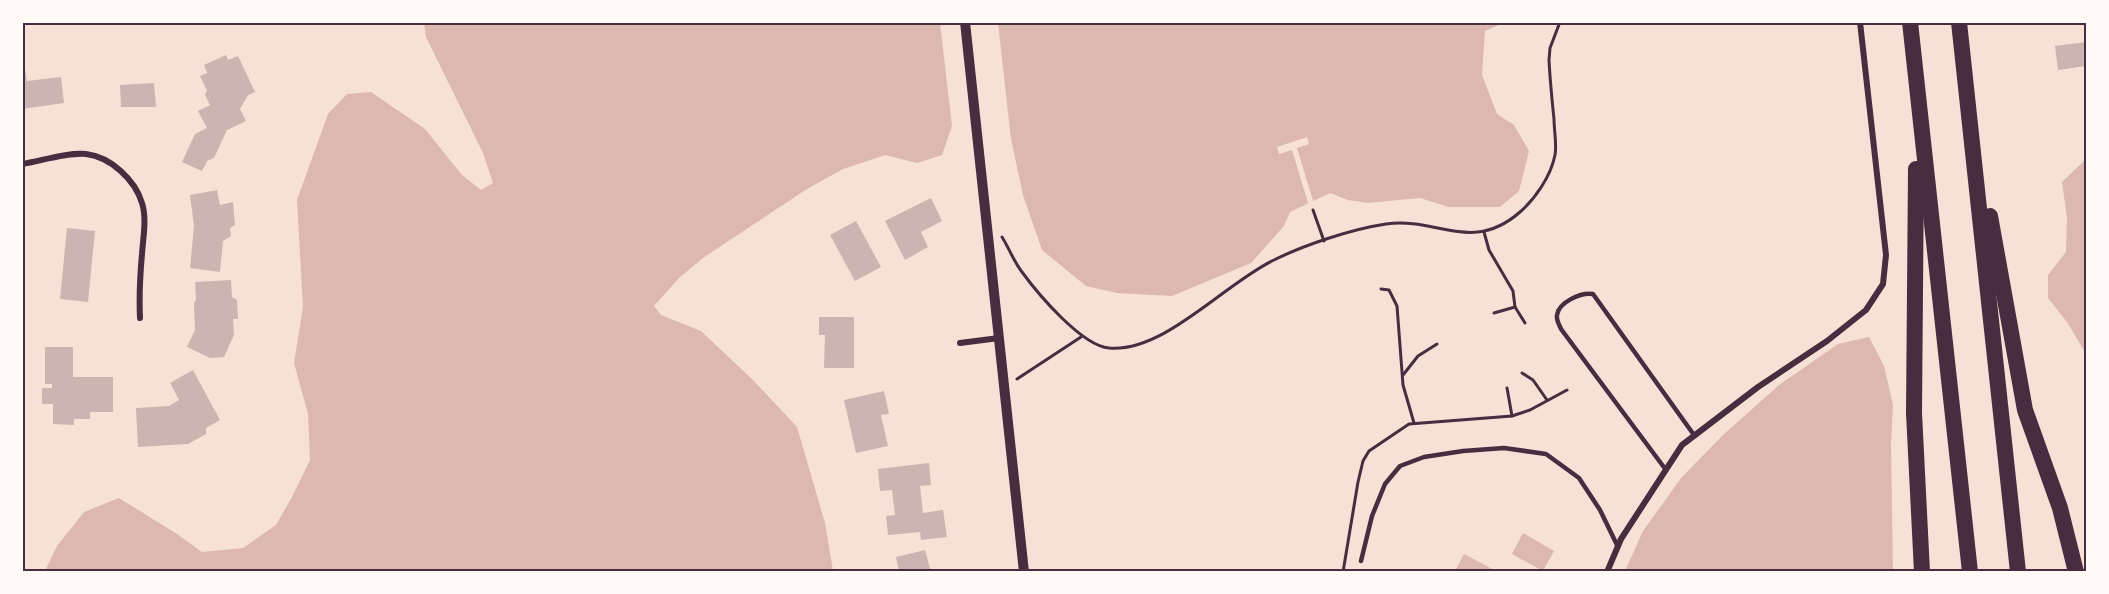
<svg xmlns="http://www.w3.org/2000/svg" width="2109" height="594" font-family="'DM Sans',sans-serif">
  <rect width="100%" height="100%" fill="#f7e1d7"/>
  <g fill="#dcb8b0">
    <polygon points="424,23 940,23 952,126 942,155 917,163 885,155 843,169 807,189 703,258 679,278 654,306 661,315 701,331 753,380 797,427 825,523 833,571 45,571 57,546 84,512 119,498 177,534 202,552 243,548 276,525 292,497 310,460 308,414 294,363 303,307 297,200 328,114 347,94 371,92 425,129 462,175 481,190 493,183 483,153 426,37"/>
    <polygon points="998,23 1504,23 1485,31 1482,75 1497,114 1514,125 1529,151 1519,191 1500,207 1449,207 1420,198 1368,203 1348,200 1330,193 1290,212 1284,226 1251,263 1172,296 1117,293 1086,286 1042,250 1023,195 1011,139"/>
    <polygon points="2086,159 2086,354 2067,322 2048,298 2048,275 2066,252 2067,218 2062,182"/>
    <polygon points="1869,337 1884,366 1893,405 1891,444 1893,571 1625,571 1643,531 1681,478 1723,435 1779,385 1838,344"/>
    <polygon points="1523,533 1554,551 1543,571 1512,554"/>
    <polygon points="1464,554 1496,571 1455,571"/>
  </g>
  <polygon fill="#f7e1d7" points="1307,137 1309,144 1297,148 1314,204 1309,206 1292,150 1279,154 1277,147"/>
  <g fill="#ccb4b1">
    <polygon points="2086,42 2086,66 2058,70 2055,46"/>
    <polygon points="226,55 228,60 238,56 255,92 248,95 240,109 246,121 227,130 214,158 207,161 202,171 182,162 195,134 207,128 198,111 210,105 205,95 207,91 200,76 207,73 204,65"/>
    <polygon points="25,69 27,81 61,77 64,103 22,109 22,70"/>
    <polygon points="154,83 156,107 121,107 120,85"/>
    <polygon points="217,190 220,205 233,202 235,225 230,228 231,236 223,241 220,272 190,268 194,226 190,195"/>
    <polygon points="931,198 942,221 921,232 928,247 905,260 885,221"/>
    <polygon points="856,221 881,267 855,281 830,235"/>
    <polygon points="67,228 95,231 88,302 60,299"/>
    <polygon points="231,280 232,297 237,300 238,319 233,319 234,335 224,357 210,358 187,347 195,330 194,304 196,299 195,282"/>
    <polygon points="819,317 854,317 854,368 824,368 825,335 819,335"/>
    <polygon points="45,347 73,347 73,377 113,377 113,412 90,412 90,419 74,419 74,425 53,424 53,404 42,404 42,388 52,388 52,384 45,384"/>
    <polygon points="193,370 220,420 206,428 206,434 188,444 138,447 136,408 169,406 179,400 170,383"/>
    <polygon points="884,391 889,414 881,415 888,446 856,453 844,400"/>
    <polygon points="929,463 931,485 920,486 923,513 943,510 947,537 921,540 920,532 888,535 886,516 895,515 892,490 880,491 878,469"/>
    <polygon points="925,550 931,572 899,572 896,557"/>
  </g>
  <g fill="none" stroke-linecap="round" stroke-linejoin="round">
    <g stroke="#4a2c40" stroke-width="3">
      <polyline points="1313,210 1324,241"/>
      <polyline points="1484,232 1489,250 1513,291 1515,307 1525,323"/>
      <path d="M1002,237C1009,248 1014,262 1022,272C1038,294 1082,346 1109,348C1164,353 1225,283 1274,260C1304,245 1352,229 1386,224C1438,217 1472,254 1520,212C1535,199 1551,176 1555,155C1557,144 1554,131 1554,119C1552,100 1550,80 1549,60L1550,48L1560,22"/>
      <polyline points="1381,289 1389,290 1397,306 1403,385 1414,423"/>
      <polyline points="1494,313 1515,307"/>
      <polyline points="1522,373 1533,380 1547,400"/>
      <polyline points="1403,375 1418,356 1437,344"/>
      <polyline points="1017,379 1081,337"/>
      <polyline points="1507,388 1512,416"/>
      <polyline points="1343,572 1358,482 1363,461 1369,451 1409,424 1512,416 1530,410 1567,390"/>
    </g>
    <g stroke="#4a2c40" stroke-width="4.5">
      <path d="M1666,470L1561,329C1559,324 1556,320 1557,315C1559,302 1581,292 1593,294L1694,435"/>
      <polyline points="1361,561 1372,516 1385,484 1400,466 1424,457 1463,451 1504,448 1546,454 1579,478 1600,510 1618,547"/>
    </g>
    <g stroke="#4a2c40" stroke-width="6">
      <path d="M22,164C41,161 68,152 86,154C111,157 135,180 142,203C147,219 143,238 142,254C140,276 139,297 140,318"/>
      <polyline points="960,343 999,338"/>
      <polyline points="1607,572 1621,539 1682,445 1758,387 1827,341 1866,310 1883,284 1886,255 1860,22"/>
    </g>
    <polyline stroke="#4a2c40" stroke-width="10" points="965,22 1024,572"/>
    <g stroke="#4a2c40" stroke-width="16">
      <polyline points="1910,22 1970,572"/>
      <polyline points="1959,22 2018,572"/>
      <polyline points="1916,169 1914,413 1922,572"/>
      <polyline points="1990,216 2025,410 2060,508 2076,572"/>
    </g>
  </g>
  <rect width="2109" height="594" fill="none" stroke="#fffaf5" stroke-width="48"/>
  <rect x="24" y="24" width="2061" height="546" fill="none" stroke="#4a2c40" stroke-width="2"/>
</svg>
